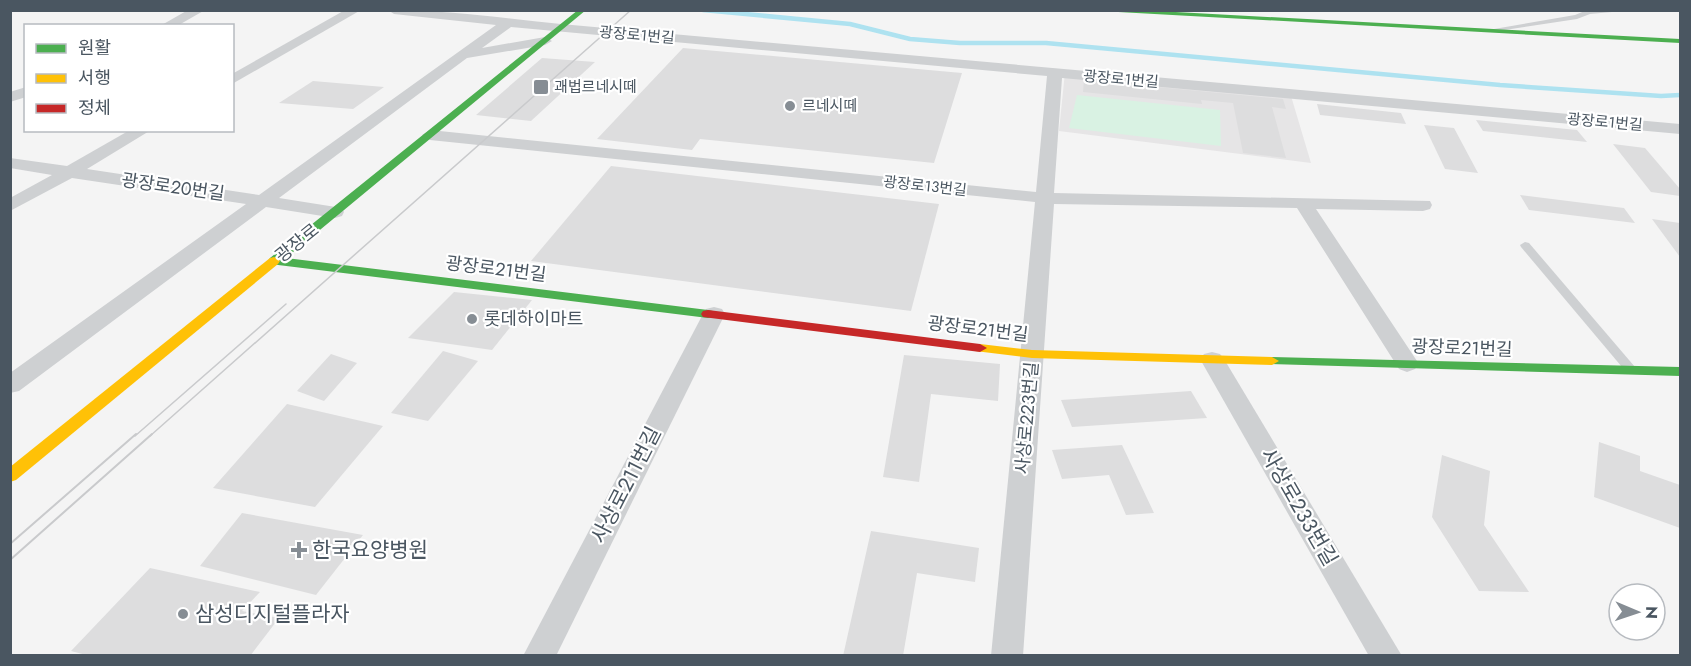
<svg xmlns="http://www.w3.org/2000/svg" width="1691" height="666" font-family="Jost,'Noto Sans KR',sans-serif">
  <rect width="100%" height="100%" fill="#f4f4f4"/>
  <polygon fill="#e6e5e6" points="1065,72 1291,96 1311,163 1059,131"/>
  <polygon fill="#d9f2e3" points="1077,95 1220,110 1221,146 1069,128"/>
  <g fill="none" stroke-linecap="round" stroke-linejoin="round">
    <polyline stroke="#aee2f0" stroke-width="4.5" points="703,10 850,24 910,39 960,43 1046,43 1500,85 1661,96 1680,95"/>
  </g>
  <g fill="#ddddde">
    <polygon points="683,48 962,73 934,163 700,139 692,150 597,139"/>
    <polygon points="542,58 595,62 531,121 476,115"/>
    <polygon points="1084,80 1283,99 1286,109 1272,107 1286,158 1243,153 1233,103 1201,100 1202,104 1083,92"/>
    <polygon points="313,81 384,87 353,109 279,103"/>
    <polygon points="1317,104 1401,113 1406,124 1320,115"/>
    <polygon points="1476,120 1577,130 1587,142 1483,131"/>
    <polygon points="1424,125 1454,128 1478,173 1445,169"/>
    <polygon points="1613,144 1645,148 1680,189 1680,196 1651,192"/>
    <polygon points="611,166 939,204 911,311 531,261"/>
    <polygon points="1520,195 1624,208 1635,223 1529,210"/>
    <polygon points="1652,219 1680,223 1680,257"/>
    <polygon points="454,292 532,300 492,350 408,338"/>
    <polygon points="443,351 478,361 428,421 391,413"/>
    <polygon points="331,354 357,363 324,401 297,391"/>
    <polygon points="904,355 1000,364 998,401 931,394 919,482 883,477"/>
    <polygon points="1191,391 1207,418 1072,427 1061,400"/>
    <polygon points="287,404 383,426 315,507 213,488"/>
    <polygon points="1599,442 1640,456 1640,471 1680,485 1680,528 1594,497"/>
    <polygon points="1122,445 1154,513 1126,515 1109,475 1062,479 1052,450"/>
    <polygon points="1442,455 1490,471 1484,525 1529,592 1479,591 1432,517"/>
    <polygon points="242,513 363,535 316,595 200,566"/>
    <polygon points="871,531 979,548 975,582 917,573 903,656 843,656"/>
    <polygon points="150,568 260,592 242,611 279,618 250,656 90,656 71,651"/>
  </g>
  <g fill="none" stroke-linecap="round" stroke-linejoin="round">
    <g fill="#ced0d2" fill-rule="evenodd">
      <polygon points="1587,10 1634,10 1590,14 1577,19 1498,31 1494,29 1575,15"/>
      <polygon points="1525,242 1529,243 1635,367 1637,370 1635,373 1627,373 1521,247 1520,245"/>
    </g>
    <g fill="#ced0d2" fill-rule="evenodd">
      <polygon points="188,10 205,10 177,26 160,26"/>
      <polygon points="345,10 361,10 232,84 232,74"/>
      <path d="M388,10C447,10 503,18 561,24L1680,124V134L1062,78L1054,193L1430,201L1432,205L1430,209L1423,211L1316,209L1419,364L1415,369L1407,372L1399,369L1297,208L1054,204L1023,656H991L1035,202L430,140L422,135L430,130L1036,192L1047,76L511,27L482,48L545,37L552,41L545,45L467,58L279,198L342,208L344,212L342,216L335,218L266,207L19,391L10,393V373L246,204L72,178L10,211V198L52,175L10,168V158L67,166L130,130H151L87,169L259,195L496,25L394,14Z"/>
      <polygon points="26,87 26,97 10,102 10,92"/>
      <polygon points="714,307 722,309 725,314 556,656 523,656 703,314 706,309"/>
      <polygon points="1212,352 1220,354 1224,359 1402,656 1369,656 1200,359 1204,354"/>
    </g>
    <g fill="#4caf50" fill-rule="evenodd">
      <polygon points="578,10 586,10 286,258 708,310 713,311 715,314 713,317 708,318 270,264 268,261 270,258"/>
      <polygon points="1082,10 1139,10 1680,39 1680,43"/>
      <polygon points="1272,357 1680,367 1680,376 1267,364 1265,361"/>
    </g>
    <g fill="#ffc107" fill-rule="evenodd">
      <polygon points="274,257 278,258 280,261 278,264 16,480 10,482 10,467 270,258"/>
      <polygon points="980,344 1032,350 1272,357 1279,361 1272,365 1032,358 975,351 973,348"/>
    </g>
    <polygon fill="#c62828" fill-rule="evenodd" points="708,310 980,344 987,348 980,352 703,317 701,314 703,311"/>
    <g stroke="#c9cacc" stroke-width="1.5">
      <polyline points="135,436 286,304"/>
      <polyline points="150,436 631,10"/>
    </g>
    <g stroke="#c9cacc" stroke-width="2">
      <polyline points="10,544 136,434"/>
      <polyline points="10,560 152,434"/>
    </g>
  </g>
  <g fill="#868d94" stroke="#fff" stroke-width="2">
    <rect x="533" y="79" width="16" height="16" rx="3"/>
    <circle cx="790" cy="106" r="6"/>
    <circle cx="472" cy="319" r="6"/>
    <path d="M296 541h6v6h6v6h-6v6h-6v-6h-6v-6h6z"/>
    <circle cx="183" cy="614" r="6"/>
  </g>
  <g text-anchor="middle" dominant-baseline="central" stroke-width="4.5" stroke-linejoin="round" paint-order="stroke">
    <g font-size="15" fill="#4a5661" stroke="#fff">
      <text transform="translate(637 35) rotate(5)">광장로1번길</text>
      <text transform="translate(1121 79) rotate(5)">광장로1번길</text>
      <text transform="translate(1605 122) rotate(5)">광장로1번길</text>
      <text transform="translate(925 186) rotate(6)">광장로13번길</text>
    </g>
    <g font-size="15" fill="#4a5661" stroke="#fff" text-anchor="start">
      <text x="554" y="87">괘법르네시떼</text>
      <text x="802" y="106">르네시떼</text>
    </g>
    <g font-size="18" fill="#4a5661" stroke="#fff">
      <text transform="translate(173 187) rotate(8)">광장로20번길</text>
      <text transform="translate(297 243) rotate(-39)">광장로</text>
      <text transform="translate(496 269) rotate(7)">광장로21번길</text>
      <text transform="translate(978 329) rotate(7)">광장로21번길</text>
      <text transform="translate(1462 348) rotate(2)">광장로21번길</text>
      <text transform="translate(1027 418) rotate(-85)">사상로223번길</text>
    </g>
    <g font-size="18" fill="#4a5661" stroke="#fff" text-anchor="start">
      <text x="484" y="319">롯데하이마트</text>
    </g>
    <g font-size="21" fill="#4a5661" stroke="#fff">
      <text transform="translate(626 485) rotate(-63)">사상로211번길</text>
      <text transform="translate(1299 507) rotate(60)">사상로233번길</text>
    </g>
    <g font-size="21" fill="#4a5661" stroke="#fff" text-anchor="start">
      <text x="312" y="550">한국요양병원</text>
      <text x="195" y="614">삼성디지털플라자</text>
    </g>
  </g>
  <rect width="1691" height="666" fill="none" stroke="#4a5661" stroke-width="24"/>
  <rect x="24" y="24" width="210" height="108" fill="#ffffff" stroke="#b7bbc0" stroke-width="1.5"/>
  <rect x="36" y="44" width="30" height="9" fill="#4caf50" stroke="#b7bbc0" stroke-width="1.5"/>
  <text x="78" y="54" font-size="18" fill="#4a5661">원활</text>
  <rect x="36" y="74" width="30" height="9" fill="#ffc107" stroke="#b7bbc0" stroke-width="1.5"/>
  <text x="78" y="84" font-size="18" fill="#4a5661">서행</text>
  <rect x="36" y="104" width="30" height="9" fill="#c62828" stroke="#b7bbc0" stroke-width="1.5"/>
  <text x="78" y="114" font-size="18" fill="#4a5661">정체</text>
  <g transform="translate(1637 612) rotate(92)"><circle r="28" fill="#ffffff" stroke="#b7bbc0" stroke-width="1.5"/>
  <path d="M0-4.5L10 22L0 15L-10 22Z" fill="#868d94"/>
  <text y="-9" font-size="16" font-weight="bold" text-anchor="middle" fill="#4a5661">N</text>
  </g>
</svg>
